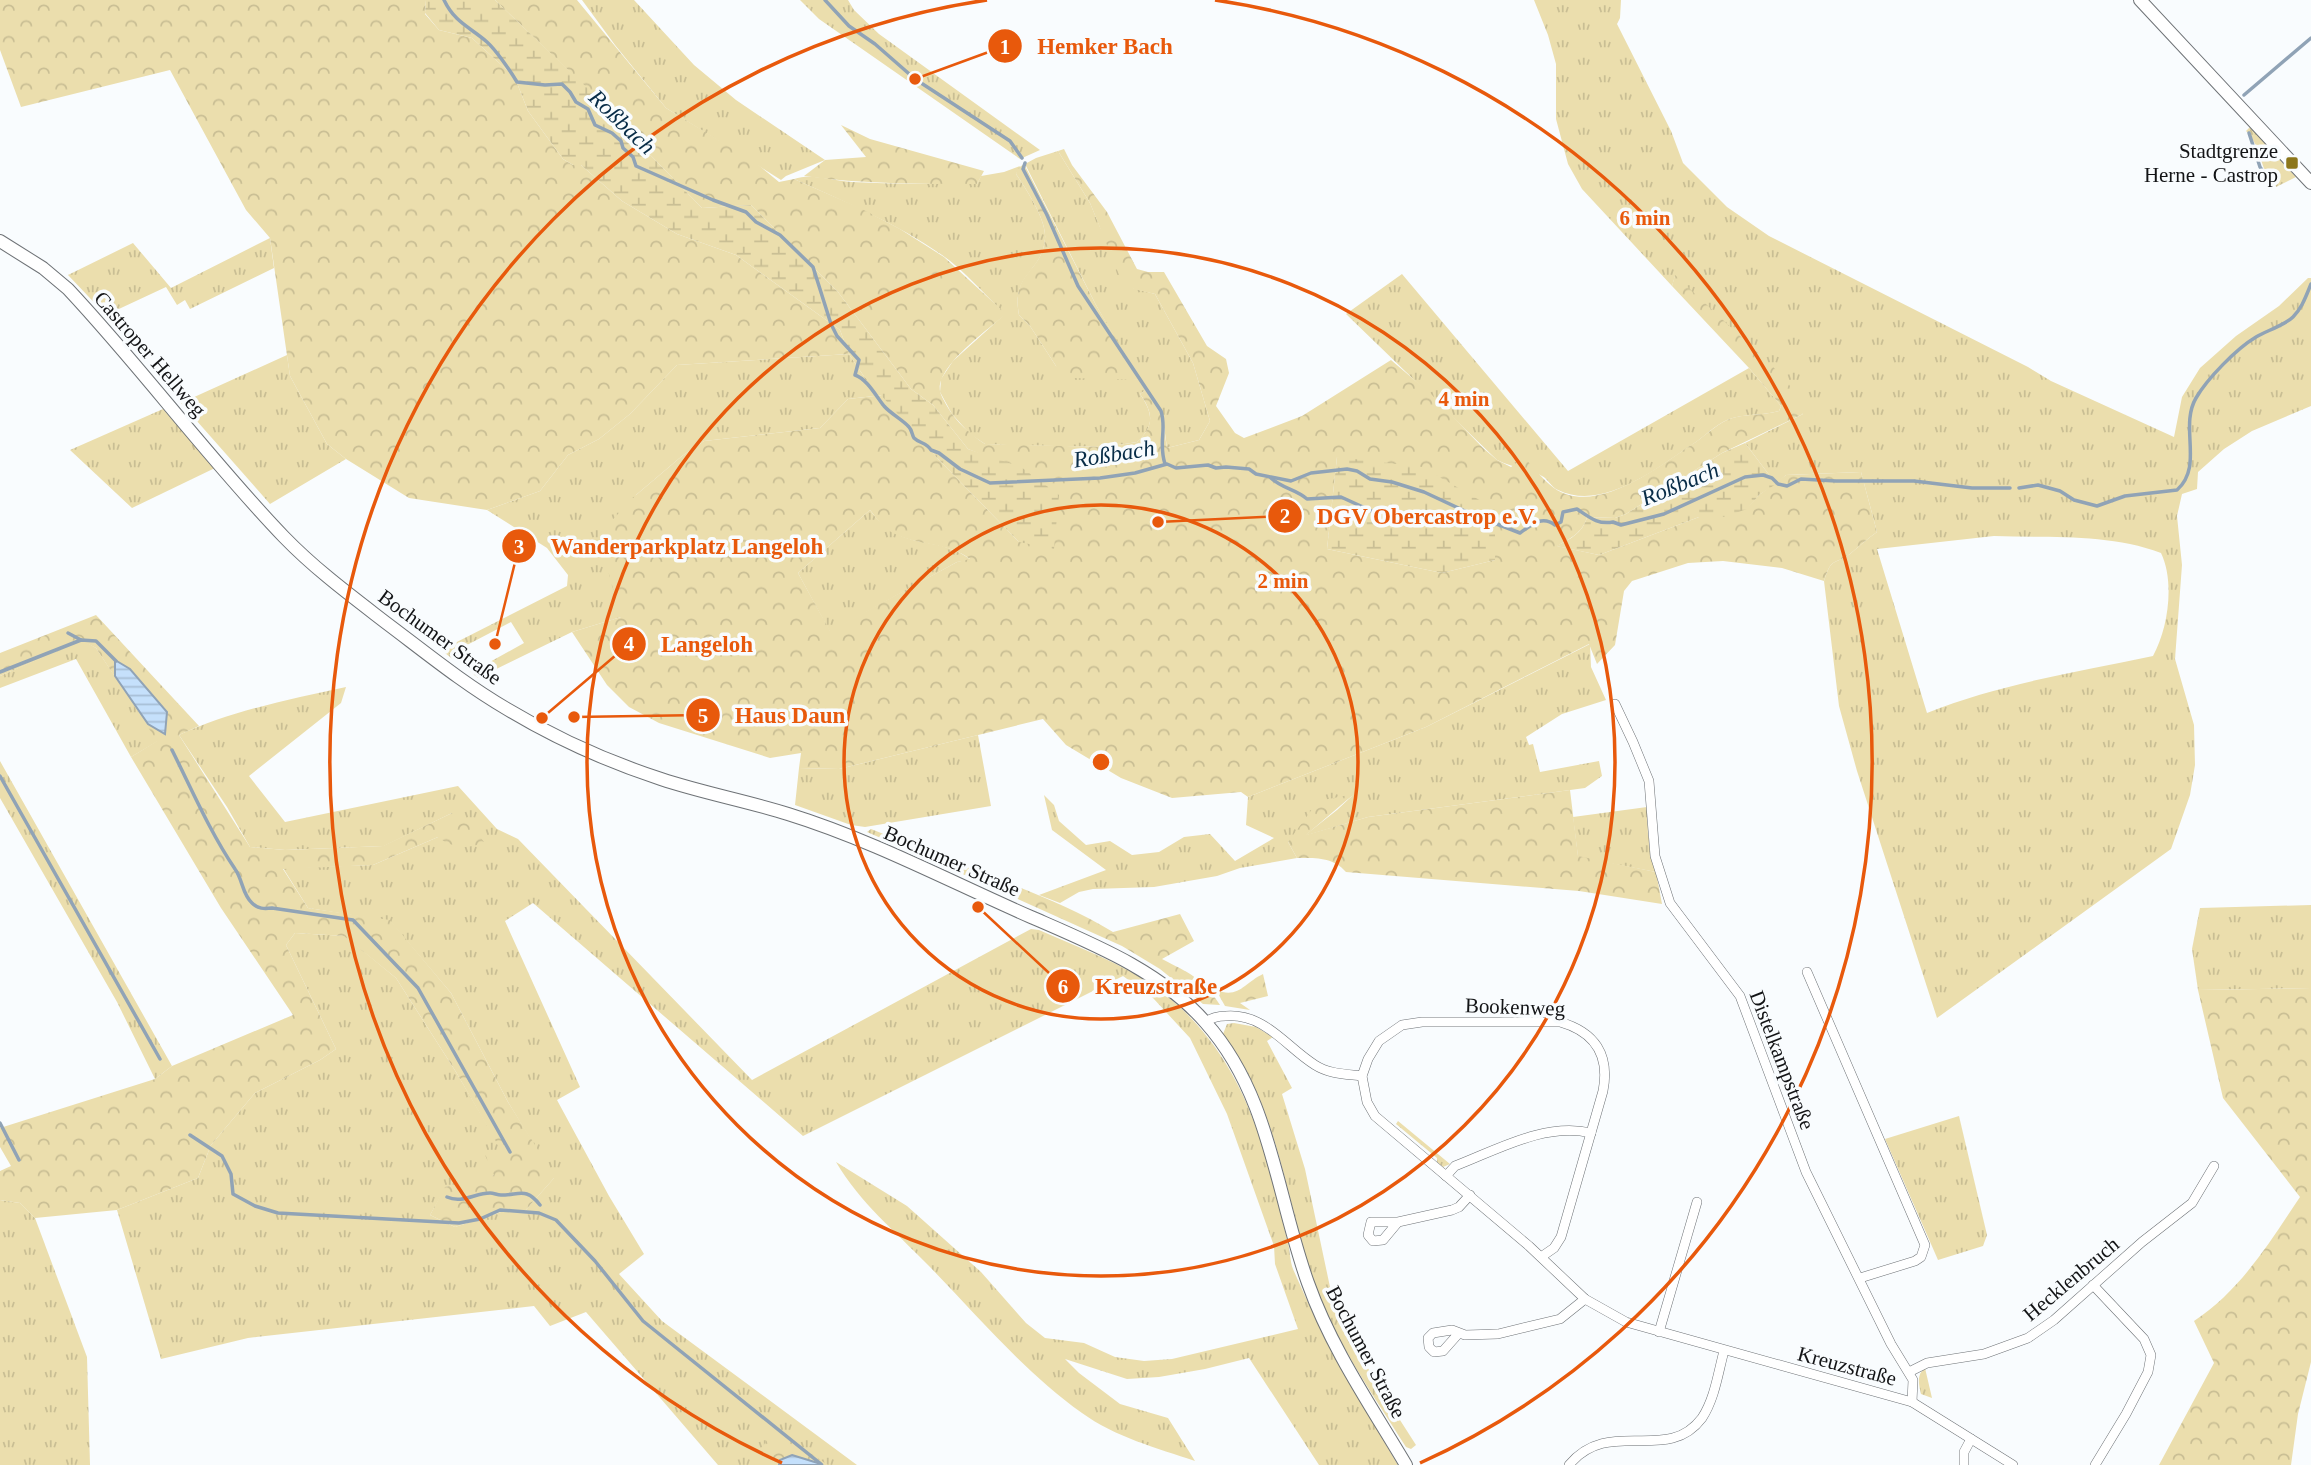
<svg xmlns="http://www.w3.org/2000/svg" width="2311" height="1465" font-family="Georgia,serif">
  <defs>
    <pattern id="grass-tufts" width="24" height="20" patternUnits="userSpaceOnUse" patternTransform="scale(1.75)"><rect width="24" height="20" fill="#ebdead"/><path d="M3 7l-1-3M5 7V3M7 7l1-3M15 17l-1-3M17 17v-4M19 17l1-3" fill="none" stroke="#c9be94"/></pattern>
    <pattern id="forest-crowns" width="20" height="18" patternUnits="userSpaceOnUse" patternTransform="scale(1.75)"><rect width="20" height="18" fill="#ebdead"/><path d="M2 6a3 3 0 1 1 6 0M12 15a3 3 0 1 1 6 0" fill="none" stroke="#c9be94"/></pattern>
    <pattern id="wetland-marsh" width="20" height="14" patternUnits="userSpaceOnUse" patternTransform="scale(1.75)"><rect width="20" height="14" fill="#ebdead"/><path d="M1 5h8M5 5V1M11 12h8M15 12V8" fill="none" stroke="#c9be94"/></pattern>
    <pattern id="water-rules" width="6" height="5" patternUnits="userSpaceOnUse" patternTransform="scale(1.75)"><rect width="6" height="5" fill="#c5e0fb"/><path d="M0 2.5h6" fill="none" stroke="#a8bfd6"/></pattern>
  </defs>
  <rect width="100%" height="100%" fill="#f9fcfe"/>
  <g fill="url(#grass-tufts)" fill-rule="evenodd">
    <polygon points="582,0 634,0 694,65 736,100 825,160 786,176 781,180 666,108 615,45"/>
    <polygon points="800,0 848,0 854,10 879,34 1040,150 1020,159 819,19"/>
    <path d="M1534,0H1621L1620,18L1617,24L1671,131L1683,163L1727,207L1769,236L2028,367L2051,381L2174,437L2182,397L2200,368L2236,336L2279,306L2308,278H2311V406L2252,431L2224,449L2198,472L2197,489L2182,494L2177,516L2182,565L2175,659L2194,725L2195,765L2190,795L2171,849L1937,1018L1857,771L1839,706L1824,581C1832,556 1833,566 1850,554C1859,546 1867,539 1877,532L1861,472L1786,475L1776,484L1745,443L1803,414L1675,276L1672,286L1582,189L1568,164L1556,119V64L1548,35ZM1994,536C2049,538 2109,533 2161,553C2175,582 2168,629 2153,656C2077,672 1999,684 1927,713L1877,549Z"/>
    <path d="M2250,127L2296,177L2276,187L2272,186C2261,169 2260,144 2246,131Z"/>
    <path d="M1058,151L1090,203L1100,227L1133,288L1155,294L1193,363L1210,421L1199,440L1167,448L1162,411L1146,390L1140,394C1153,413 1155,426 1137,442L1106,447L1007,445L985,444L970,434L952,414L940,392L941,379L953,361L1005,314C985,295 965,271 942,255C896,223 845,202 794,179C812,173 833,181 852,182C894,184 935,184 977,184L981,176L1004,172L1020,166L1016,174C1026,189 1047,220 1045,239C1042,273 1011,273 1019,315L1030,326L1056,366L1139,380L1096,305L1025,164L1036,158Z"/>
    <polygon points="270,238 274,268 190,309 185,300 177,305 166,287 106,315 68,275 133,243 171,288"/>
    <path d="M1402,274L1568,471L1749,368L1781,406L1779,411C1762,416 1745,413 1727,420C1715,425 1704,437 1693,444C1657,468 1603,512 1558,490C1551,487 1548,479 1542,476C1531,470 1511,467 1497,460L1346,314Z"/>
    <polygon points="849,354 863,375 883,395 848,399 820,428 704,441 682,456 636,495 621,617 572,632 478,678 466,668 466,664 475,662 479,668 524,643 511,622 467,645 470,653 454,660 441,650 567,586 568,575 547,548 487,510 540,491 568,455 599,439 630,414 677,365"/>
    <polygon points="287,355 290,376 327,444 346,459 270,504 181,403"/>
    <polygon points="163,409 215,468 132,508 70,450"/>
    <path d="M870,510C901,554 937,533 971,560L957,562L830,632L798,573Z"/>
    <polygon points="82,640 96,648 158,741 131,757 76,659 0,688 0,676"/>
    <polygon points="1590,644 1591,667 1606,700 1562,714 1526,737 1529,745 1533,744 1540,772 1599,761 1602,776 1585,788 1368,817 1304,836 1337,810 1353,795 1288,842 1297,858 1240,868 1217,876 1154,887 1093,889 1079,892 1060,903 1039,895 1106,870 1052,830 1044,795 1054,805 1059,821 1086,845 1110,841 1132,855 1159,852 1184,837 1210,834 1235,861 1274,838 1246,825 1248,797 1426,727"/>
    <path d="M346,687L341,703L249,776L285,822L458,786L497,829L518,839L752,1080L1031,929L1039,930C1073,945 1108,958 1140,977C1207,1018 1244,1082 1265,1155C1273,1184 1281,1214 1288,1243C1290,1251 1290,1261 1293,1269C1322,1337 1360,1401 1398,1465H1319L1249,1358L1205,1369L1159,1377L1127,1379L1065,1359L1079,1373L1120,1404L1168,1418L1195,1461C1157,1448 1115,1437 1082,1413C1024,1372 977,1315 928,1265C895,1231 860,1203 836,1162L907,1206L981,1272L1026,1323L1045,1338L1084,1343L1115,1357L1144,1361L1172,1359L1298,1329L1275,1264L1274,1246L1227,1114L1190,1038L1153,998L1123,976L803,1136L533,903L505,921L580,1087L557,1100L609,1196L644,1254L619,1274L662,1321L857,1465H718L586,1312L550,1326L534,1306L248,1338L161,1359L117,1210L198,1178L211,1145L255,1093L320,1060L336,1049L286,945L295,933L345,936L396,978L456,1072L503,1152L494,1175L486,1179L446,1187L430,1215L455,1227L504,1211L524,1212L554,1178L508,1102L451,993L390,921L308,908L283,868L373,865L438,837L452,813L384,846L285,850L250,847L227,807L179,735C231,711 290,699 346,687Z"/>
    <polygon points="978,735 991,806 865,827 851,825 795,805 799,768 839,769"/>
    <polygon points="0,761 172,1066 155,1079 117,1002 0,798"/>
    <polygon points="1647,807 1648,834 1656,872 1578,857 1573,817"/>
    <polygon points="871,829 939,856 936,862 867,832"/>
    <polygon points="2311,905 2311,988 2198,990 2192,949 2200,908"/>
    <path d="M1234,1023L1256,1027L1273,1037L1267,1041L1292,1088L1282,1094L1305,1169L1330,1287L1344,1324L1375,1381L1416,1445L1411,1449L1406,1447C1372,1393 1334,1340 1313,1279C1285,1197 1277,1104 1223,1034L1227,1024Z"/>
    <polygon points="1959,1116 1987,1235 1983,1246 1938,1260 1885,1139"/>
    <polygon points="1398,1121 1450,1164 1443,1167 1437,1162 1437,1158 1396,1124"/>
    <polygon points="0,1200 20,1203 35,1218 87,1357 90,1465 0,1465"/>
    <path d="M1925,1368L1932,1398L1921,1394C1919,1384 1916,1375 1925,1368Z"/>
  </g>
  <g fill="url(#forest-crowns)" fill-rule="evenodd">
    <polygon points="0,0 426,0 425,14 439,30 472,38 508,71 517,83 528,111 563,159 573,165 581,165 622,201 677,234 736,255 840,330 849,354 677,365 630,414 599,439 568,455 540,491 487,510 409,498 346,459 327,444 290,376 270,238 246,210 170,70 21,107 0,50"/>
    <path d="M495,0H577L666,108L756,163L779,182L794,179L860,208L900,229L944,257L1006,314C989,329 936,366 940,391C941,396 945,402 947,406C956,422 970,434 985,444L1106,447L1137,442C1155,426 1153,412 1140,394L1146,390L1161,411L1167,448L1199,440L1210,421L1193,363L1155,294L1134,289L1122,282L1090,203L1058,151L1064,149L1072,165L1107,212L1137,269L1148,272H1164L1207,346L1226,359L1229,373L1216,406L1235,433L1244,438L1302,416L1391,360L1432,395L1483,448L1497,460L1511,467L1524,457C1533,467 1543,480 1554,488C1595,517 1658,467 1691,445C1703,438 1714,426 1727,420C1744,413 1762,416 1779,411L1781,406L1749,368L1672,286L1675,275L1787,380L1803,414L1722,453L1626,514L1615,518L1587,517C1583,533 1569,539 1557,546L1599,555L1699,517L1724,516L1747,508L1759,495L1786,475L1861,472L1877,532C1867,539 1859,546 1850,554C1833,566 1832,556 1824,581L1782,568L1723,561L1688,563L1632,581L1624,591L1615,645L1597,664L1589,644L1426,727L1248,797L1241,792L1172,798L1121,778L1066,745L1043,719L839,769L799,768L801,753L770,758L659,723L629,707L607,685L572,632L621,617L598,535L636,495L682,456L704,441L820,428L848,399L883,395L939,460L1019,542L983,455L968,449L933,405L911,389L838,292L751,205L702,208L626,130L599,100ZM1337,457L1495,560L1442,573L1327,549ZM870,510C876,518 883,528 893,533C918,546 948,542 970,559L957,562L830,631L798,573Z"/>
    <path d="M841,125L870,139L984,171L977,184C919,184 862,184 804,176L825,160L866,157Z"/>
    <path d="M1024,164L1096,305L1140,380L1071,378L1056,366L1030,326L1019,315C1011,271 1042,273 1045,239C1047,220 1026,189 1016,174L1017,169Z"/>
    <path d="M96,615L199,726L179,735L250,847L285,850L383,846L452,813L473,827L484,842C469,850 451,848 438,837L373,865L283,869L308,908L390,920L451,993L508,1102L555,1177L524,1212L504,1211L455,1227L430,1215L445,1187L494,1175L485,1155L502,1152L456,1072L396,978L344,936L295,933L286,945L336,1049L320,1060L255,1093L211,1145L198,1178L117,1210L35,1218L20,1203L0,1200V1171L11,1166L0,1147V1128L155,1079L172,1066L293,1015L221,908L131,757L157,741L96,648L82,641L0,676V653Z"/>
    <path d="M1570,790L1578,856L1656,872L1662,904L1579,891L1346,872C1333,857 1316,858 1297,858L1288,842L1318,801L1354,794L1306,835L1368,817Z"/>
    <path d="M939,856C998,880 1059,899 1113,932L1180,914L1194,941L1162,959C1189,973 1203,978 1220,1005L1203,1004L1160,969L1122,946L936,862Z"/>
    <path d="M1263,974L1268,996L1240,1003L1250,1010L1225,1006L1216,990C1239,999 1244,983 1263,974Z"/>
    <path d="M2311,988V1362L2298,1414L2291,1465H2159L2214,1363L2194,1321C2241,1290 2269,1243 2300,1197L2223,1098L2198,990Z"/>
    <polygon points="774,1429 828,1465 751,1465"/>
  </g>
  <g fill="url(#wetland-marsh)">
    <polygon points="426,0 495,0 600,100 626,130 702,208 751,205 838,292 911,389 933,405 968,449 1021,467 1059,495 1054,549 1019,542 939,460 863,375 849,354 840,330 736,255 677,234 622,201 581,165 573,165 563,159 528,111 517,83 508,71 472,38 439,30 425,13"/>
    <path d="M1745,443L1776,484L1759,495L1747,509L1724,517H1699L1599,555L1556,546C1569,540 1583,533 1587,517L1615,518L1626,514L1722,453Z"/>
    <polygon points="1337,457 1422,467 1495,509 1495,560 1442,573 1327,549"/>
  </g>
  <g fill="url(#water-rules)" stroke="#90a3b6" stroke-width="2">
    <polygon points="115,660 130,669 167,712 165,734 148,724 115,676"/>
    <polygon points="792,1455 821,1464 823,1465 779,1465 780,1460"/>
  </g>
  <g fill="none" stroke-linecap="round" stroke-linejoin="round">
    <g stroke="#90a3b6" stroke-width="3.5">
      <path d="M444,0C455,23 470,27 487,42C496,50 511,72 517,82L545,85L562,84L570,92L576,102L588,109L595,125L612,133L621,141L623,148L633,157L636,166L713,200L746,212L756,222L780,235L813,267L831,324L837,336L859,360L855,375C867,379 876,396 884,406C891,414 903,420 909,427C912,430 912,435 914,438C919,443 927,443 931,450L939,453L960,469L990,483L1100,478L1135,473L1167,464L1176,468L1208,465L1216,468L1226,467L1249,469L1256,474L1291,481L1311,473L1347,469L1357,471L1370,479L1392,482L1424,492L1469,513L1520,533C1531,525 1542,515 1555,525L1561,522L1563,512L1577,509C1589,517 1598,525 1613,522L1621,525L1664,514L1745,477L1763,475L1772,478L1778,484L1787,486L1801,479L1836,481H1914L1972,488H2010"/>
      <polyline points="825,0 849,26 875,44 915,79 1010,141 1022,158"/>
      <polyline points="2244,95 2311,38"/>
      <polyline points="2249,133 2260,167 2272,185"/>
      <path d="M1025,163L1023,169L1047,215L1078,286L1161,411C1167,430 1158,442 1165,464"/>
      <path d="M1271,478C1283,489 1296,489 1307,499L1341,497L1376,513"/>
      <path d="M2019,488L2038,485L2060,491L2074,500L2097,506L2125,496L2177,490C2204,466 2179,427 2196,398C2207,379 2236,349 2256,337C2266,331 2285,325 2293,317C2302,308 2306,296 2311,284"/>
      <polyline points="1480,524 1495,523"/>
      <polyline points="68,633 81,640"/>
      <polyline points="0,672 81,640 96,641 116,661"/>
      <path d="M172,750C192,790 210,832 235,869C243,880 242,894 252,903C258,909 264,909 272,908L353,920L418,988L510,1152"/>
      <polyline points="0,776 160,1059"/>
      <polyline points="0,1123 19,1160"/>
      <polyline points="190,1135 222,1156 231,1174 233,1194 255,1206 278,1213 459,1223 480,1219 500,1210 539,1213 556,1220 595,1261 643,1321 821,1464"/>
      <path d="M447,1197C462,1204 475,1193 490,1193C494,1193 497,1195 501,1195C520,1195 526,1187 540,1205"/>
    </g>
    <g stroke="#6e7276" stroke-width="10">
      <g id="street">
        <polyline points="1615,704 1633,742 1649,781 1655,856 1670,903 1740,996 1806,1172 1891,1344 1913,1380 1912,1402"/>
        <polyline points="1807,972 1925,1245 1921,1257 1915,1261 1860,1278"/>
        <path d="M1206,1022C1212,1017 1218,1016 1226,1016C1265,1013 1286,1047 1315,1065C1329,1074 1346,1074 1362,1076"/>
        <path d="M1446,1176L1455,1166C1497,1150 1545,1122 1591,1133"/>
        <polyline points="1398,1222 1383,1240 1373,1241 1368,1235 1371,1222 1398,1222 1452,1210 1459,1207 1470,1195"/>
        <path d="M1541,1257L1554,1248L1561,1237L1603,1091C1610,1055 1595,1032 1560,1022H1422L1402,1025L1379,1041L1368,1059L1362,1076L1367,1102L1375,1116L1529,1246L1585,1299L1626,1322L1912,1402L2013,1465"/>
        <polyline points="2093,1285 2144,1339 2151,1355 2148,1372 2126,1414 2095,1465"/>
        <polyline points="1659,1332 1697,1202"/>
        <polyline points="1459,1333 1443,1351 1434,1352 1429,1347 1428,1338 1433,1333 1452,1330 1465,1335 1498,1334 1560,1319 1585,1299"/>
        <polyline points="1909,1372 1927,1363 1984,1354 2028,1338 2054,1320 2142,1242 2192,1203 2214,1166"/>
        <path d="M1569,1465C1609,1416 1667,1465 1702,1418C1715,1398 1718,1373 1724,1351"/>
        <polyline points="1964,1465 1964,1452 1971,1439"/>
      </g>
    </g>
    <g stroke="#6e7276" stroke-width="14">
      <g id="secondary">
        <polyline points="2140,0 2311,183"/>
        <path d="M0,241L43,268L68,289C143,369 208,458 284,537C315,569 350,595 385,622C425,652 464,684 507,709C555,738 609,762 661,779C703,793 747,801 788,814C872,840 951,882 1031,917C1093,944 1161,971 1206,1023C1271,1096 1276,1195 1308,1283C1331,1348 1371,1406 1406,1465"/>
      </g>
    </g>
    <use href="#street" stroke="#fff" stroke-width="9"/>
    <use href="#secondary" stroke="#fff" stroke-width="12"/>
  </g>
  <g fill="none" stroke="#e8590c" stroke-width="3.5">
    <circle cx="1101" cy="762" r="257"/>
    <circle cx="1101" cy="762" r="514"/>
    <path d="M782 1463A770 770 0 0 1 987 0M1215 0A770 770 0 0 1 1420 1463"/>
  </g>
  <rect fill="#8c761a" stroke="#f9fcfe" stroke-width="2.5" x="2285" y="156" width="14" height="14" rx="3.5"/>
  <g text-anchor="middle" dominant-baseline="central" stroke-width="7" stroke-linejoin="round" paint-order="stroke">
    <g font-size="21" fill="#131416" stroke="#f9fcfe" text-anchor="end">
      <text x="2278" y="151">Stadtgrenze<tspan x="2278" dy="24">Herne - Castrop</tspan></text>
    </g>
    <g font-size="21" fill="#131416" stroke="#f9fcfe">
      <text transform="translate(150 354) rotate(49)">Castroper Hellweg</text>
      <text transform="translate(440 637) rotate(36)">Bochumer Straße</text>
      <text transform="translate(952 861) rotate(24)">Bochumer Straße</text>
      <text transform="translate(1515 1007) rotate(2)">Bookenweg</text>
      <text transform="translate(1782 1060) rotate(69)">Distelkampstraße</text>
      <text transform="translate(2071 1279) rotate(-40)">Hecklenbruch</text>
      <text transform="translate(1366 1352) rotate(62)">Bochumer Straße</text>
      <text transform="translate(1847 1366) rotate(15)">Kreuzstraße</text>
    </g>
    <g font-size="23" font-style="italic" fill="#082c47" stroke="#f9fcfe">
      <text transform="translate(622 122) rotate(44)">Roßbach</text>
      <text transform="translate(1114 454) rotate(-9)">Roßbach</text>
      <text transform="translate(1680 484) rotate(-22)">Roßbach</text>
    </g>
  </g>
  <circle cx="1101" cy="762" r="10" fill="#e8590c" stroke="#f9fcfe" stroke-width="3.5"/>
  <g font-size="21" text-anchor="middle" font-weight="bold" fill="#e8590c" stroke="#f9fcfe" stroke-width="7" stroke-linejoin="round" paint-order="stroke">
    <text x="1645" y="225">6 min</text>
    <text x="1464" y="406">4 min</text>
    <text x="1283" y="588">2 min</text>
  </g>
  <path fill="none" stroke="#e8590c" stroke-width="2.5" d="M915 79L1005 46M1158 522L1285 516M495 644L519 546M542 718L629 644M574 717L703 715M978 907L1063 986"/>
  <g fill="#e8590c" stroke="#f9fcfe" stroke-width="2.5">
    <circle cx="915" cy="79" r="7"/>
    <circle cx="1158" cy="522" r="7"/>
    <circle cx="495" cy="644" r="7"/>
    <circle cx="542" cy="718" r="7"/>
    <circle cx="574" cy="717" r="7"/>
    <circle cx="978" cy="907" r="7"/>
    <circle cx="1005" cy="46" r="18"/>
    <circle cx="1285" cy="516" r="18"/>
    <circle cx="519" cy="546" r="18"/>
    <circle cx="629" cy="644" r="18"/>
    <circle cx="703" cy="715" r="18"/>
    <circle cx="1063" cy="986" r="18"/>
  </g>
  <g font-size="21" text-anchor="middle" font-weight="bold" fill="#fff">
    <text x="1005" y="54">1</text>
    <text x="1285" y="523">2</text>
    <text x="519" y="554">3</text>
    <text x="629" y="651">4</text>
    <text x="703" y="723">5</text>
    <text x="1063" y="994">6</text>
  </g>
  <g font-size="23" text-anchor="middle" font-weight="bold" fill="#e8590c" stroke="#f9fcfe" stroke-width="7" stroke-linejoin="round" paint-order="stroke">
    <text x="1105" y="54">Hemker Bach</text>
    <text x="1427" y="524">DGV Obercastrop e.V.</text>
    <text x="687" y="554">Wanderparkplatz Langeloh</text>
    <text x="707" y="652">Langeloh</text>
    <text x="790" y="723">Haus Daun</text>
    <text x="1156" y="994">Kreuzstraße</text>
  </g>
</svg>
